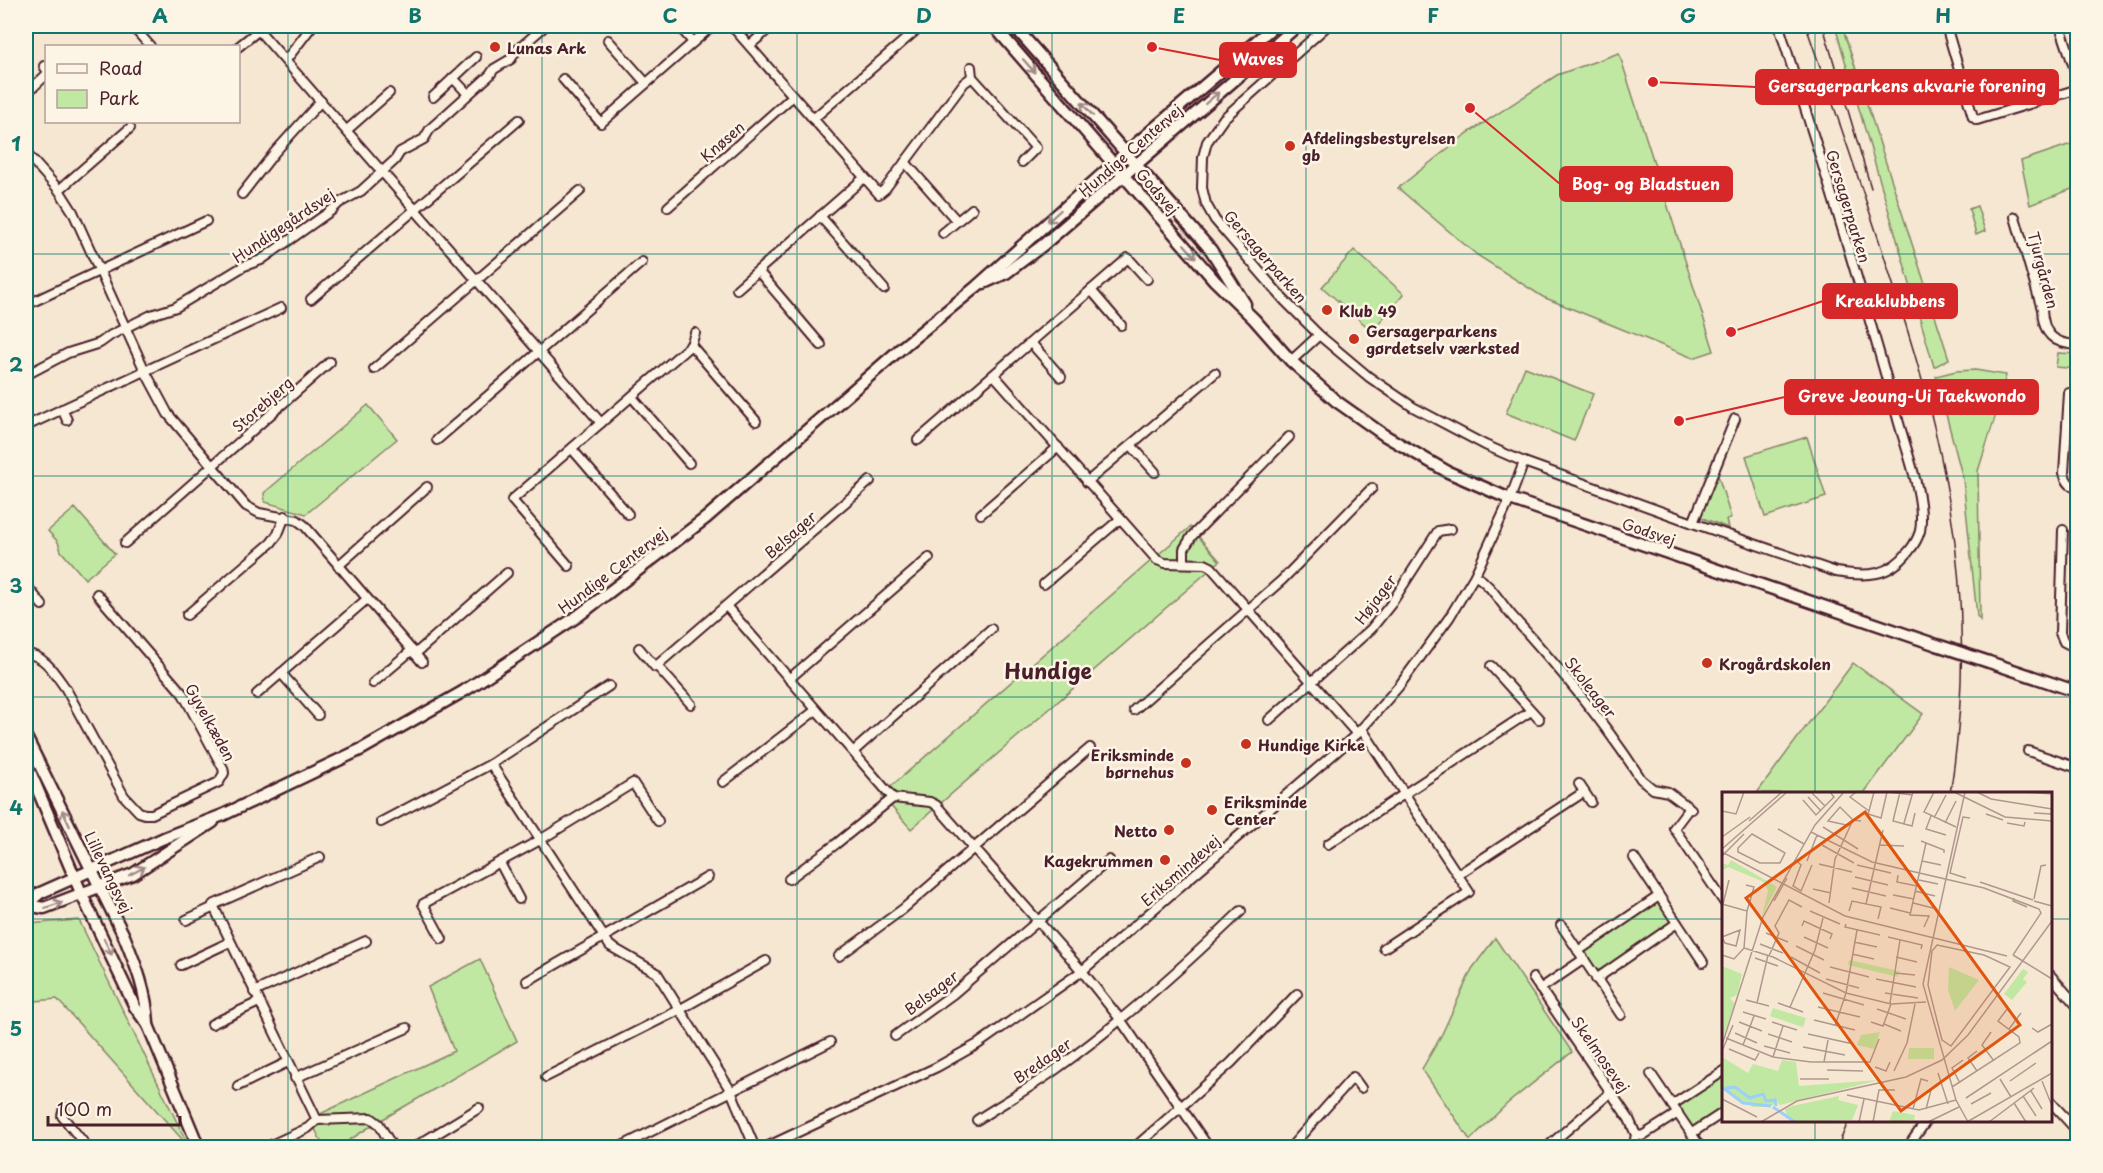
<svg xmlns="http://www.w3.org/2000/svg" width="2103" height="1173" font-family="'Playpen Sans',sans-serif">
  <rect width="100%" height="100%" fill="#f5e7d2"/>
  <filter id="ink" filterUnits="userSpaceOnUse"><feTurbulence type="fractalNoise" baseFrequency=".0167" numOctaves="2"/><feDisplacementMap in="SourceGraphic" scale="12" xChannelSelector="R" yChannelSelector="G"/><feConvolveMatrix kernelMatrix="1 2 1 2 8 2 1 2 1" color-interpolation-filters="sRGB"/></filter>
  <g filter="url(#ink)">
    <g fill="#c1e8a3" stroke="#868467" stroke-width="1.5">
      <polygon points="1835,26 1842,26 1949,359 1934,367"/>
      <polygon points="1619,53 1714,351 1693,358 1543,297 1477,255 1398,188 1465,135 1557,75"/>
      <polygon points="2077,142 2077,187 2030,205 2021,161"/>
      <polygon points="1977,206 1985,231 1976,235 1969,209"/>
      <polygon points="1354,250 1404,294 1372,331 1322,287"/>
      <polygon points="2058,353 2077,354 2077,369 2056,367"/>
      <polygon points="1525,367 1593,394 1574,441 1506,413"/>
      <polygon points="1975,370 2006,375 1997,411 1978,471 1980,620 1977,616 1963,479 1936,376 1956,371"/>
      <polygon points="368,405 397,439 306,514 265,502 264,493"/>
      <polygon points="1807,437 1826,497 1765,517 1746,456"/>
      <polygon points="1717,472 1731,518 1726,520 1728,528 1700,517"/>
      <polygon points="75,508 115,554 85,579 61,551 58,542 48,531"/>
      <polygon points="1190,527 1220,561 911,829 881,795"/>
      <polygon points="1853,663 1923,714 1864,793 1757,793"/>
      <path d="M1656,902C1664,906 1670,915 1670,923L1601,970H1596L1585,955L1586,949Z"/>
      <polygon points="79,920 189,1147 57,999 35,1001 26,994 26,924"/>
      <polygon points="1495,938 1572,1052 1508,1103 1470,1140 1422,1069 1441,1036 1472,969"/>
      <polygon points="480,959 517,1041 371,1126 339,1147 324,1147 315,1129 322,1113 454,1051 428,987"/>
      <polygon points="1723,1075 1723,1108 1695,1128 1692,1127 1678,1108 1679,1106"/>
    </g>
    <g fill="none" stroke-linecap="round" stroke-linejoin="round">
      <g stroke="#4a1f2b" stroke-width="12">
        <g id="street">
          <polyline points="255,26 601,423"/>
          <polyline points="679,26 693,42"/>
          <polyline points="732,26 879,194 885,189 964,83 972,77 1036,148 1022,162"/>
          <path d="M1327,26L1224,118L1207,142L1203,157L1202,188L1206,204L1215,220L1285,301L1319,335L1369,377L1413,407L1485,445L1524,462L1693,523L1836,572C1867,577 1889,577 1909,551C1914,545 1918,538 1920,531C1926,500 1905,447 1897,416C1861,285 1820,155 1779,26"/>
          <polyline points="1946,26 1973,117 1977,120 2078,89"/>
          <polyline points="2060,26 2078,79"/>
          <polyline points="135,29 150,46"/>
          <polyline points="608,40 646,83"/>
          <polyline points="750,45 772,26"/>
          <polyline points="238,47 259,30"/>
          <polyline points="286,60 312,26"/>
          <polyline points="44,66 46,69"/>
          <polyline points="971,67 972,77"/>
          <polyline points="453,78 468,94"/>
          <polyline points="563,79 601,123 712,26"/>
          <polyline points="26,94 46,75"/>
          <polyline points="433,97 476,57"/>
          <polyline points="813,119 921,26"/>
          <polyline points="347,130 389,93"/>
          <polyline points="26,153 59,190 73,212 145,371 168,414 246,506 259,513 297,520 304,525 422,662"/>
          <polyline points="905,162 957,221"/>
          <polyline points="59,190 130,128"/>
          <polyline points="242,194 275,152 321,101"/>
          <polyline points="668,207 793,96"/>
          <polyline points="820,216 884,289"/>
          <path d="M2015,217L2042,309C2043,334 2053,344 2078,345"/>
          <polyline points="943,233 972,209"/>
          <polyline points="758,271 821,345"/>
          <polyline points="737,289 864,178"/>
          <polyline points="1091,290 1121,325"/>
          <polyline points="311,299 519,120"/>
          <polyline points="26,305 206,221"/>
          <polyline points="1031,343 1061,377"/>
          <polyline points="691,345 695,333"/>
          <polyline points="1291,361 1319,335"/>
          <polyline points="374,369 580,191"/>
          <polyline points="26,375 68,353 100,343 111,335 151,315 176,307 244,266 261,260 332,210 339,203 361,191 395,160 400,152 424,139 430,129 490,75 494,69 511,59 516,51 545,26"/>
          <polyline points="994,375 1157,560 1165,563 1205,564 1211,567 1357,734"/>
          <path d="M2069,393L2064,473C2066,480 2069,487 2078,488"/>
          <polyline points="632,397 689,463"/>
          <polyline points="62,409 67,420"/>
          <polyline points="26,426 281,308"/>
          <polyline points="437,440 642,262"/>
          <polyline points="918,440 1128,258 1147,279"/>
          <polyline points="1131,445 1155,472"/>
          <polyline points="572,449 628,514"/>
          <polyline points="1087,482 1215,373"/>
          <polyline points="981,514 1058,447"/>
          <polyline points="1693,523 1735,419"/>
          <polyline points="2063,530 2060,633 2064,642 2078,649"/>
          <polyline points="125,543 330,362"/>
          <polyline points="1184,563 1184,549 1192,536 1289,437"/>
          <polyline points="338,566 427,487"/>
          <polyline points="569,566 512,500 691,345 756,421"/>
          <path d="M1475,575C1491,585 1500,602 1512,616C1559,668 1603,720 1641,779L1653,789L1668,792L1691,809"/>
          <polyline points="1044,584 1119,520"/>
          <polyline points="26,585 42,605"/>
          <polyline points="727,607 893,798 930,802 936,805 1082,971 1120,1019 1209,1148"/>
          <polyline points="187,615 271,543 278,534 285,516"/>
          <polyline points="639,648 655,667 870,481"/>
          <path d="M26,654C44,654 56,675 66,689L124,796L139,812L145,814H152L219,782L224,773L223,768L183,694L97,594"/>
          <polyline points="415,654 507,573"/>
          <polyline points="657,666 691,704"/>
          <polyline points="1491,666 1539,719"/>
          <polyline points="281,673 318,715"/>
          <polyline points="789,679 929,558"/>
          <polyline points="373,683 412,650"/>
          <polyline points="257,694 367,599"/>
          <polyline points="1134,710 1282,580 1372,488"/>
          <polyline points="1269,720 1371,629 1391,604 1438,531 1451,529"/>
          <polyline points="1362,729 1469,892 1384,948"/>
          <polyline points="854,751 991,629"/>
          <polyline points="2028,751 2078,768"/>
          <polyline points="491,764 610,946 657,973 731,1091 755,1148"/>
          <polyline points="723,782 816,710"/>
          <polyline points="1579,784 1591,802"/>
          <polyline points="1689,808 1674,828 1724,902"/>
          <polyline points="381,822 491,764 609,686"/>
          <polyline points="1328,844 1531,711"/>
          <polyline points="320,857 213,905 317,1120 371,1118 379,1124 393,1148"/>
          <polyline points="1634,858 1703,962"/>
          <polyline points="500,863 519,899"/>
          <polyline points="1459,874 1584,792"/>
          <polyline points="789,879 836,844 893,798"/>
          <polyline points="186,920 214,907"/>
          <polyline points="1561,925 1621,1015"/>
          <polyline points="442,939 423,904 540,840 633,783 658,821"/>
          <polyline points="1578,951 1659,896"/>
          <polyline points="839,956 903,909 1090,748"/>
          <polyline points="181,965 230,942"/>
          <polyline points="2050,975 2078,1007"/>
          <polyline points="1533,978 1629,1119 1636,1135 1633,1148"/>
          <polyline points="1596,979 1677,923"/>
          <polyline points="527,981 708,877"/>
          <polyline points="1540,989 1584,959"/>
          <polyline points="254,992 366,941"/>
          <polyline points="212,1024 259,1002"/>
          <polyline points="895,1036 953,994 1109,860"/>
          <polyline points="1651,1074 1701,1148"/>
          <polyline points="546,1077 679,1010 766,961"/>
          <polyline points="295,1078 407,1028"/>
          <polyline points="238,1086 288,1062"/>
          <polyline points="2050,1101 2078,1132"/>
          <polyline points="1672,1105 1724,1071"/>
          <polyline points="64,1108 62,1116 88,1148"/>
          <path d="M977,1120C1003,1103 1030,1088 1055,1070C1121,1023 1182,968 1241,911"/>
          <polyline points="1692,1133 1724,1112"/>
          <polyline points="1636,1135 1642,1136 1678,1113"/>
          <polyline points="26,1142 30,1148"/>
          <polyline points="269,1146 308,1128 317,1120"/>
          <polyline points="413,1148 479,1108"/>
          <polyline points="618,1148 830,1042"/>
          <polyline points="764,1148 937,1067 978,1044 1082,971 1357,734 1399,686 1449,618 1475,575 1510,499 1524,462"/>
          <polyline points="1134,1148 1231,1063 1297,994"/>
          <polyline points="1290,1148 1353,1077 1361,1088"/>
          <polyline points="1546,1148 1611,1092"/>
          <polyline points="1907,1148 1927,1120"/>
          <polyline points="2069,1148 2078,1140"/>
        </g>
      </g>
      <g stroke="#4a1f2b" stroke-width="15">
        <g id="secondary">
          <polyline points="994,26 1215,281 1254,319 1291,361 1336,401 1384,435 1448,472 1510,499 1937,645"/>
          <polyline points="1014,26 1211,250 1245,304"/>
          <polyline points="984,283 1006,273 1043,245 1297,26"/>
          <polyline points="1989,662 2078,692"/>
          <path d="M26,737L124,936C136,965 147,993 148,1025"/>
          <polyline points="26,762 82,895 135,1007 148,1025 199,1148"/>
          <polyline points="26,905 40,893 164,838 223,815 362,749 464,691 578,616 706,518 905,345 976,287 1137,143 1274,26"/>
          <polyline points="26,905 44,908 133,874 213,822"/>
        </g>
      </g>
      <use href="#street" stroke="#fcf5e5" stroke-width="8"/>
      <use href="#secondary" stroke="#fcf5e5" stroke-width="10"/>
      <g stroke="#4a1f2b" stroke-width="1.5">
        <path d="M1806,26C1837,116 1869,206 1897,297C1918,362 1937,427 1948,495C1965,593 1966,695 1950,794"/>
        <polyline points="1823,26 1871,188"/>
        <polyline points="1837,1148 1849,1120"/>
      </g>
      <g stroke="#4a1f2b" stroke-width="15" stroke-linecap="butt">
        <polyline id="secondary-bridge" points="1937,645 1989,662"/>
      </g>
      <use href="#secondary-bridge" stroke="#fcf5e5" stroke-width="10"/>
    </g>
    <defs><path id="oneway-shaft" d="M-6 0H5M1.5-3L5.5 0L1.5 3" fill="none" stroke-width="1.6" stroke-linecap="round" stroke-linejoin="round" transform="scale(1.5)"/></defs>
    <g stroke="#a38a88">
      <use href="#oneway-shaft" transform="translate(1029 66) rotate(49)"/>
      <use href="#oneway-shaft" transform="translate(1212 98) rotate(-41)"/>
      <use href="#oneway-shaft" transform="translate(1087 109) rotate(-131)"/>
      <use href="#oneway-shaft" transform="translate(1054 216) rotate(138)"/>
      <use href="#oneway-shaft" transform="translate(1190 251) rotate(49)"/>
      <use href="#oneway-shaft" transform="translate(66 818) rotate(-115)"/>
      <use href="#oneway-shaft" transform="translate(137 871) rotate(-28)"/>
      <use href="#oneway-shaft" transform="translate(54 905) rotate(-19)"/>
      <use href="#oneway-shaft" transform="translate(108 947) rotate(64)"/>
    </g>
  </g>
  <path fill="none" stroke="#0f766e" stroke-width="1.5" stroke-opacity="0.55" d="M288,26V1148M542,26V1148M797,26V1148M1052,26V1148M1306,26V1148M1561,26V1148M1815,26V794M26,254H2078M26,476H2078M26,697H2078M26,919H1724M2050,919H2078M1815,1120V1148"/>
  <g fill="#c8321e" stroke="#fcf5e5" stroke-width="2">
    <circle cx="495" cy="47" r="6"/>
    <circle cx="1290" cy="146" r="6"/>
    <circle cx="1327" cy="310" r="6"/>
    <circle cx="1354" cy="339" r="6"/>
    <circle cx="1707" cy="663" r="6"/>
    <circle cx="1246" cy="744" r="6"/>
    <circle cx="1186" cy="763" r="6"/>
    <circle cx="1212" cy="810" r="6"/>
    <circle cx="1169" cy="830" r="6"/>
    <circle cx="1165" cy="860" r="6"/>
  </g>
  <g text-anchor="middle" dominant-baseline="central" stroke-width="5" stroke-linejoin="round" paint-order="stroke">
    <g font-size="15" font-weight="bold" fill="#4a1f2b" stroke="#fcf5e5" text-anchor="start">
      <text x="507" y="47">Lunas Ark</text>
      <text x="1302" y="137">Afdelingsbestyrelsen<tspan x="1302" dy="17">gb</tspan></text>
      <text x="1339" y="310">Klub 49</text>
      <text x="1366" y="330">Gersagerparkens<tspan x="1366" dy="17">gørdetselv værksted</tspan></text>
      <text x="1719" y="663">Krogårdskolen</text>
      <text x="1258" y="744">Hundige Kirke</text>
      <text x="1174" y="754" text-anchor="end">Eriksminde<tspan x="1174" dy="17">børnehus</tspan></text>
      <text x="1224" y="801">Eriksminde<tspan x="1224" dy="17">Center</tspan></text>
      <text x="1157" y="830" text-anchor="end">Netto</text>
      <text x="1153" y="860" text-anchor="end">Kagekrummen</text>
    </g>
    <g font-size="15" fill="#4a1f2b" stroke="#fcf5e5">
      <text transform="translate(722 141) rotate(-41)">Knøsen</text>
      <text transform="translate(1130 150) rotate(-41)">Hundige Centervej</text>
      <text transform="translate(1158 191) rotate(49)">Godsvej</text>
      <text transform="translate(1849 206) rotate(73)">Gersagerparken</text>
      <text transform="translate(283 225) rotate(-34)">Hundigegårdsvej</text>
      <text transform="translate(1266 256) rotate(49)">Gersagerparken</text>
      <text transform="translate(2044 270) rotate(75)">Tjurgården</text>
      <text transform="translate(262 404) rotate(-41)">Storebjerg</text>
      <text transform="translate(1649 531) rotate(19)">Godsvej</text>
      <text transform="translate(790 534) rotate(-41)">Belsager</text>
      <text transform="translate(612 570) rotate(-37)">Hundige Centervej</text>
      <text transform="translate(1375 599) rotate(-53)">Højager</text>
      <text transform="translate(1591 687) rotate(52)">Skoleager</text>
      <text transform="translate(211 722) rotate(61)">Gyvelkæden</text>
      <text transform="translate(1180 870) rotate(-41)">Eriksmindevej</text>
      <text transform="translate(109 872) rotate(64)">Lillevangsvej</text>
      <text transform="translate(931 992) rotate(-37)">Belsager</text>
      <text transform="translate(1601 1054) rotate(55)">Skelmosevej</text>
      <text transform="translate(1042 1060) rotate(-35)">Bredager</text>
    </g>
    <g font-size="21" font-weight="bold" fill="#4a1f2b" stroke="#fcf5e5">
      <text x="1048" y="670">Hundige</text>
    </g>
  </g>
  <g transform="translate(1722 792)">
    <rect width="330" height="330" fill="#f5e7d2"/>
    <path d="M9,68L55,95L40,124L46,99L42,90L6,75L0,79V71L6,73ZM127,168L177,179L176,185L126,173ZM0,174L20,182L15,203L8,206L13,212L0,249ZM227,175L257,188L233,219L226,198ZM301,177L306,180L301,187L305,190L290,208L282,202ZM51,216L84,226L81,235L48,224ZM158,240L152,257L135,253L139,243ZM187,256H212V267H186ZM0,265L26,281L31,272L56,279L60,268L74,270L77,294L157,288L58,313L55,310L48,315H31L0,297ZM117,304L116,308L136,313L130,328L70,330L65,324L63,317L70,314ZM171,319L193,323L192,328L167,330Z" fill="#c1e8a3"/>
    <path fill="none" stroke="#9bd0f9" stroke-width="3" d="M0,295L21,311L49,314M4,296L13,295L28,306L41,302L44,309L53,308L54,314M51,315L73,330"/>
    <path fill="none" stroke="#b1978f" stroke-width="1.5" d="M134,0L128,5L147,19L152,0M167,0L190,3M178,0L171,29L190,34L193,21M212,0L202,20L234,35M232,0L283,25L330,29M243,0L201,192L234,308L246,330M255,0L269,7L330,17M303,0L330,2M90,1L103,14M86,5L99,19M81,8L94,23L112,5L108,0M0,19L14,22L22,0M147,19L146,22L159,26L165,0M312,21L330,22M264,22L281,28M209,24L204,37L224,43M212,26L224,3M27,29L60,0M182,31L191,0M223,31L234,9M285,31L302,34L303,30M129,34L106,29L118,15L131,28L139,29M101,35L136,57M56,37L82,52M89,40L150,70L262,96L317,117L319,121L291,163M30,42L63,61L58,71H38L16,60V56ZM0,45L28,25M199,49L222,58V61M100,53L132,71M158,53L182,54M0,57L65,0M0,60L123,124L285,164M0,64L22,42M74,68L79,73L71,94L79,99L90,73M85,69L95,43M200,69L219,73M97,72L130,80M135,73L169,81M176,83L175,90L195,94M133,85L166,93M244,86L228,81L241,25L248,26M197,88L216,92M258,90L311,108M24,93L32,95L25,119M130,96L164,104M91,97L109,101M193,99L213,104M171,103L192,107M292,106L291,109L305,115M312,107L319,74L324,73M52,109L65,86M312,109L330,114M107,111L113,67L131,28M191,111L211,116M0,112L25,119L22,156L51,165L124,201L169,212L204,210M1,112L7,88M144,112L161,38M168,116L188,121M88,119L118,132M127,119L130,109L159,115L156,127M124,132L123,135L158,143M80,134L82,129L110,142L108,147M202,135L207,124L188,123L204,51M18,138L14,154L3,151L0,145ZM44,141L66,150M82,145L106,156M166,145L200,153L199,157M132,150L155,155M38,152L61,161M215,153L262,163L288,175L229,254L220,248L206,193L210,159ZM74,154L102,168M130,162L152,167M0,163L12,167L22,156M291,163L330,187M47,164L57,141L53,134L67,108L80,115M69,165L98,181M174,165L195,170M33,166L56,174M108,175L147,185M173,181L193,183M104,187L137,196M154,187L194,195M101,201L142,213M163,201L196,206M24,208L47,214M35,211L46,163M56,211L81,220M168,211L178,148M68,215L93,158L101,126M96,215L138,225M155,217L184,227M21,220L44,227M92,228L133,238M17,230L40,239M50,230L75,238M149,230L161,234L169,212M162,232L179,239M113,234L124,201L135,138M310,236L316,240L330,232M287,237L299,221M269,240L260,253L272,269M13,241L35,251M46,242L70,250M86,242L127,251L128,247M4,246L51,265L89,270H148L157,247M185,251L193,212M0,253L41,125L93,33L122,0M21,253L32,224M42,254L68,261M81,255L123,263M7,257L33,268L37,261M0,259L11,233M51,265L61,234M102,270L106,248M153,275L164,279L168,270M105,278L141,279M172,279L185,251M255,279L246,266L255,259M216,281L226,312M78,287H107M278,287L289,305M288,289L314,271M320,289L330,314M238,291L230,276L241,268M230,295L298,251L297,245L276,229L286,216M309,299L320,317M125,303L197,318L234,308M301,304L314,324M244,306L330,249M0,307L35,325M292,311L304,330M249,312L269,301M191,317L199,287L206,289M204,317L209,298M39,330L75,309L184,285L220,268L246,243L330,129M137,330L142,307M151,330L157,298H173M206,330L237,315M245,330L330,281M267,330L312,296"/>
    <path fill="#e0560e" fill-opacity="0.15" stroke="#e0560e" stroke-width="3" d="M143,20L298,233L179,319L24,106Z"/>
    <rect width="330" height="330" fill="none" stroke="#4a1f2b" stroke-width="3"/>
  </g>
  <path fill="none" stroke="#d62828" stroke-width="2" d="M1152 47L1220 60M1653 82L1756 87M1470 108L1560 184M1731 332L1823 301M1679 421L1785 397"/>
  <g fill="#d62828" stroke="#fcf5e5" stroke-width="2">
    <circle cx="1152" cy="47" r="6"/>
    <circle cx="1653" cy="82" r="6"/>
    <circle cx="1470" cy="108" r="6"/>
    <circle cx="1731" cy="332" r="6"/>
    <circle cx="1679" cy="421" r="6"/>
  </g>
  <g fill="#d62828" stroke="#d62828" stroke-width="2">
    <rect x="1220" y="43" width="76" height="34" rx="6"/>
    <rect x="1756" y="70" width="302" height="34" rx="6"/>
    <rect x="1560" y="167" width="172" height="34" rx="6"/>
    <rect x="1823" y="284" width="134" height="34" rx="6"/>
    <rect x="1785" y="380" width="253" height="34" rx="6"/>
  </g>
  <g font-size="16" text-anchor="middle" font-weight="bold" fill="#fff">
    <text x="1258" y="65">Waves</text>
    <text x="1907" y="92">Gersagerparkens akvarie forening</text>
    <text x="1646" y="190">Bog- og Bladstuen</text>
    <text x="1890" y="307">Kreaklubbens</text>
    <text x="1912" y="402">Greve Jeoung-Ui Taekwondo</text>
  </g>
  <rect width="2103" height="1173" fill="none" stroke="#fcf5e5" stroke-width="66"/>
  <rect x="45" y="45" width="195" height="78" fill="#fcf5e5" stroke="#b59f9b" stroke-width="1.5"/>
  <rect x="57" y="64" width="30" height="9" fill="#fcf5e5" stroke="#b59f9b" stroke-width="1.5"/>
  <text x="99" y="75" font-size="18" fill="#4a1f2b">Road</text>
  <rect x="57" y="90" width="30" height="18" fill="#c1e8a3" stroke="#b59f9b" stroke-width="1.5"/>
  <text x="99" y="105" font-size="18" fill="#4a1f2b">Park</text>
  <path d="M48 1116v9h132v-9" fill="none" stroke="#4a1f2b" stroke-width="3"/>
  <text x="57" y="1116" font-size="18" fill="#4a1f2b" stroke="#fcf5e5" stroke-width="4.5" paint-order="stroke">100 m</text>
  <rect x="33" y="33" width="2037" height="1107" fill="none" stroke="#0f766e" stroke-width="2"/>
  <g font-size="20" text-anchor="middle" font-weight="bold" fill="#0f766e">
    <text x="160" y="23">A</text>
    <text x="415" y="23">B</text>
    <text x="670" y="23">C</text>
    <text x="924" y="23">D</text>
    <text x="1179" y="23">E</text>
    <text x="1433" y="23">F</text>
    <text x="1688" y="23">G</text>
    <text x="1943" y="23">H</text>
    <text x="16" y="151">1</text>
    <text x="16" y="372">2</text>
    <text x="16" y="593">3</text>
    <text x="16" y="815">4</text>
    <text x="16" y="1036">5</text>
  </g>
</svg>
